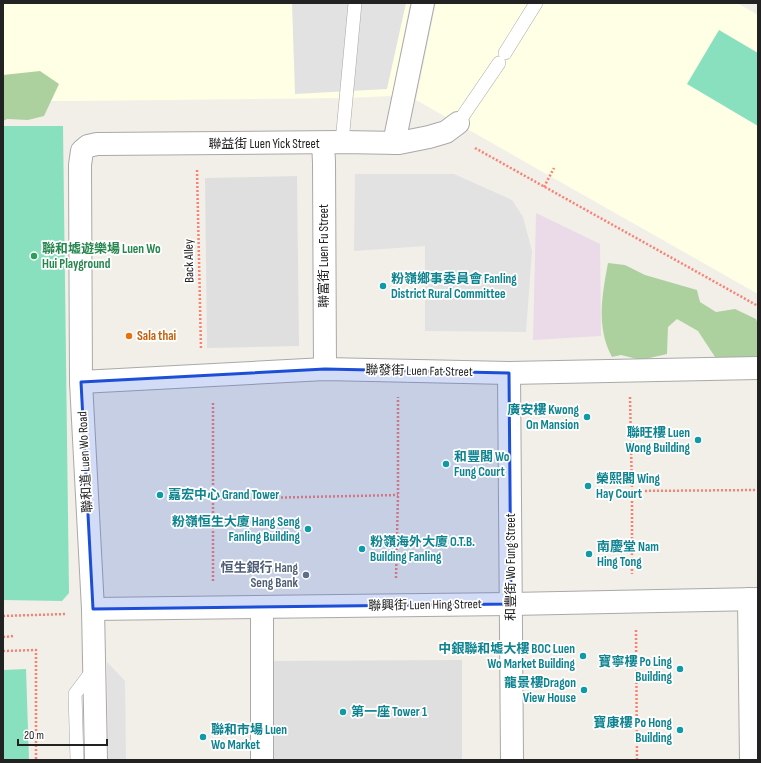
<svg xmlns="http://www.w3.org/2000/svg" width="761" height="763" font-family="'Sofia Sans Condensed','Noto Sans SC',sans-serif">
  <rect width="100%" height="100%" fill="#f2efe9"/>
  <g fill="#e0dfdf">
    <polygon points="297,176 299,346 207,348 205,178"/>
    <polygon points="462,660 462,760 272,760 272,661"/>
  </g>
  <polygon fill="#ebdbe8" points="536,213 600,244 601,336 533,340"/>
  <g fill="#ffffe5">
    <polygon points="3,3 410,3 392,96 345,98 73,101 3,101"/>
    <polygon points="436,3 737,3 758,15 758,294 416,100"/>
  </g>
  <g fill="#add19e">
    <polygon points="40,71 59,84 44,116 28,120 7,119 3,121 3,75"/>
    <path d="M608,263L625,265L645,275L697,290L700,302L716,312L735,309L756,319L758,324V355L757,361L717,360L698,331L677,319L668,327L667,354L641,360L621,355L612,357C596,327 602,295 608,263Z"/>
  </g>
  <g fill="#88e0be">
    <polygon points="719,30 758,53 758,126 687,84"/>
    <polygon points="3,126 63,126 69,593 62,601 3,600"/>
    <polygon points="26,669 29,760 3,760 3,670"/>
  </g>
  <g fill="#e2e2e2">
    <polygon points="292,3 406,3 387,89 295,94"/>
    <polygon points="355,174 454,174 512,200 523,217 532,251 526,332 425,331 425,246 354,251"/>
    <polygon points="107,662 125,681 126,760 108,760"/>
  </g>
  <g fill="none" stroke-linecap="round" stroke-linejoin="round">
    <g stroke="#a9a9a9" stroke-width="14">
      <g id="lane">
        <polyline points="505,53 536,3"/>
        <polyline points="458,123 499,63"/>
        <polyline points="342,142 355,3"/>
        <polyline points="77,760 75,694 93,670"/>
      </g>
    </g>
    <g stroke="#a9a9a9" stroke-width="24">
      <g id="street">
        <polyline points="323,143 324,162 325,369"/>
        <polyline points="394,143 423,3"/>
        <polyline points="509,373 512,760"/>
        <polyline points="81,382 325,369 509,373 758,368"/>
        <polyline points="749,599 751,760"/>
        <polyline points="93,609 511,604 758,599"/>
        <polyline points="96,760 93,609 81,382 80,165 82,151 88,146 97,144 342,142 399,143 429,137 446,132 458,123"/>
        <polyline points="262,760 262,607"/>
      </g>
    </g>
    <g stroke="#fa8072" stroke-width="2.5" stroke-dasharray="2 2" stroke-linecap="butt">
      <polyline points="475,148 758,306"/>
      <polyline points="197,170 201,349"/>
      <polyline points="544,187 554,168"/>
      <polyline points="630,397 632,491 632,574"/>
      <polyline points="633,491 758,490"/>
      <polyline points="213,499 398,495"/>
      <polyline points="396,578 398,495 398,397"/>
      <polyline points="213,581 213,402"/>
      <polyline points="3,616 66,614"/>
      <polyline points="636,630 637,760"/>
      <polyline points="3,637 14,636"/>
      <polyline points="3,651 36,650 36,760"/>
    </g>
    <use href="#lane" stroke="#fff" stroke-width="13"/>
    <use href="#street" stroke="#fff" stroke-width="22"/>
  </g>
  <path fill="#1d4ed8" fill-opacity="0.2" stroke="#1d4ed8" stroke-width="3" stroke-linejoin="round" d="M325,369L509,373L511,604L93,609L81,382Z"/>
  <circle fill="#2e9e5b" stroke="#fff" stroke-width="1.5" cx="34" cy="256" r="4"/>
  <g fill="#0f9aa8" stroke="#fff" stroke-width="1.5">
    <circle cx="383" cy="286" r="4"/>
    <circle cx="587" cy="417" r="4"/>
    <circle cx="698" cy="440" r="4"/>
    <circle cx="446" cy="464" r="4"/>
    <circle cx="588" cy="486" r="4"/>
    <circle cx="160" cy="495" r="4"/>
    <circle cx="308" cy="529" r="4"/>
    <circle cx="362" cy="549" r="4"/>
    <circle cx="589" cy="554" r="4"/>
    <circle cx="583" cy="656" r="4"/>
    <circle cx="680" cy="669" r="4"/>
    <circle cx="584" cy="690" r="4"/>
    <circle cx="343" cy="712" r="4"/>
    <circle cx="680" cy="730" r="4"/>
    <circle cx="203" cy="737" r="4"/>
  </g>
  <circle fill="#e8710a" stroke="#fff" stroke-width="1.5" cx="129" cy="336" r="4"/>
  <circle fill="#5c6f8a" stroke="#fff" stroke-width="1.5" cx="306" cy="575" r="4"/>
  <g text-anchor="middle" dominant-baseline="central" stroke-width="3.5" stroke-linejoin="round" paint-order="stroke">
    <g font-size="13" fill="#222" stroke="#fff">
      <text x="264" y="144">聯益街 Luen Yick Street</text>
      <text transform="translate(324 256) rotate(-90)">聯富街 Luen Fu Street</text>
      <text transform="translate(189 261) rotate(-91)">Back Alley</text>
      <text transform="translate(419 371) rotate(1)">聯發街 Luen Fat Street</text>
      <text transform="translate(85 462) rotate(-93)">聯和道 Luen Wo Road</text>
      <text transform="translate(511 567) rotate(-90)">和豐街 Wo Fung Street</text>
      <text transform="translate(425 605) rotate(-1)">聯興街 Luen Hing Street</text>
    </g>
    <g font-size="13" font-weight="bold" fill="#27864d" stroke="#fff" text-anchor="start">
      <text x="42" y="249">聯和墟遊樂場 Luen Wo<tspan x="42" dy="15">Hui Playground</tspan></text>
    </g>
    <g font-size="13" font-weight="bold" fill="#0d838f" stroke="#fff" text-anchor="start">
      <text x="391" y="279">粉嶺鄉事委員會 Fanling<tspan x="391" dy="15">District Rural Committee</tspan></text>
      <text x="579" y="410" text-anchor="end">廣安樓 Kwong<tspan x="579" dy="15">On Mansion</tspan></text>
      <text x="690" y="433" text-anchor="end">聯旺樓 Luen<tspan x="690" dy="15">Wong Building</tspan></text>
      <text x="454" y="457">和豐閣 Wo<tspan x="454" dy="15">Fung Court</tspan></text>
      <text x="596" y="479">榮熙閣 Wing<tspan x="596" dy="15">Hay Court</tspan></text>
      <text x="168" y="495">嘉宏中心 Grand Tower</text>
      <text x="300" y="522" text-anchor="end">粉嶺恒生大廈 Hang Seng<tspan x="300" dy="15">Fanling Building</tspan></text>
      <text x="370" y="542">粉嶺海外大廈 O.T.B.<tspan x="370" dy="15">Building Fanling</tspan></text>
      <text x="597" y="547">南慶堂 Nam<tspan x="597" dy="15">Hing Tong</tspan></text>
      <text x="575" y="649" text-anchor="end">中銀聯和墟大樓 BOC Luen<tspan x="575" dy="15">Wo Market Building</tspan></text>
      <text x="672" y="662" text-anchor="end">寶寧樓 Po Ling<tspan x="672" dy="15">Building</tspan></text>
      <text x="576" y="683" text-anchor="end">龍景樓Dragon<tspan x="576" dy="15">View House</tspan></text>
      <text x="351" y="712">第一座 Tower 1</text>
      <text x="672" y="723" text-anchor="end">寶康樓 Po Hong<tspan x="672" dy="15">Building</tspan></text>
      <text x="211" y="730">聯和市場 Luen<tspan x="211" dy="15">Wo Market</tspan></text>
    </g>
    <g font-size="13" font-weight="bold" fill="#c56008" stroke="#fff" text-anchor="start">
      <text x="137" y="336">Sala thai</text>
    </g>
    <g font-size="13" font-weight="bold" fill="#4e5e75" stroke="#fff" text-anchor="end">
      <text x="298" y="568">恒生銀行 Hang<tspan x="298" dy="15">Seng Bank</tspan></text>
    </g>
  </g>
  <rect width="761" height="763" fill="none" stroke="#222222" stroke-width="8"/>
  <path d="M18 739v6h89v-6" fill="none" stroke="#222222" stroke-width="2"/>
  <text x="24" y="739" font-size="12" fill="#222222" stroke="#ffffff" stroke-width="3" paint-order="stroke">20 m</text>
</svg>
